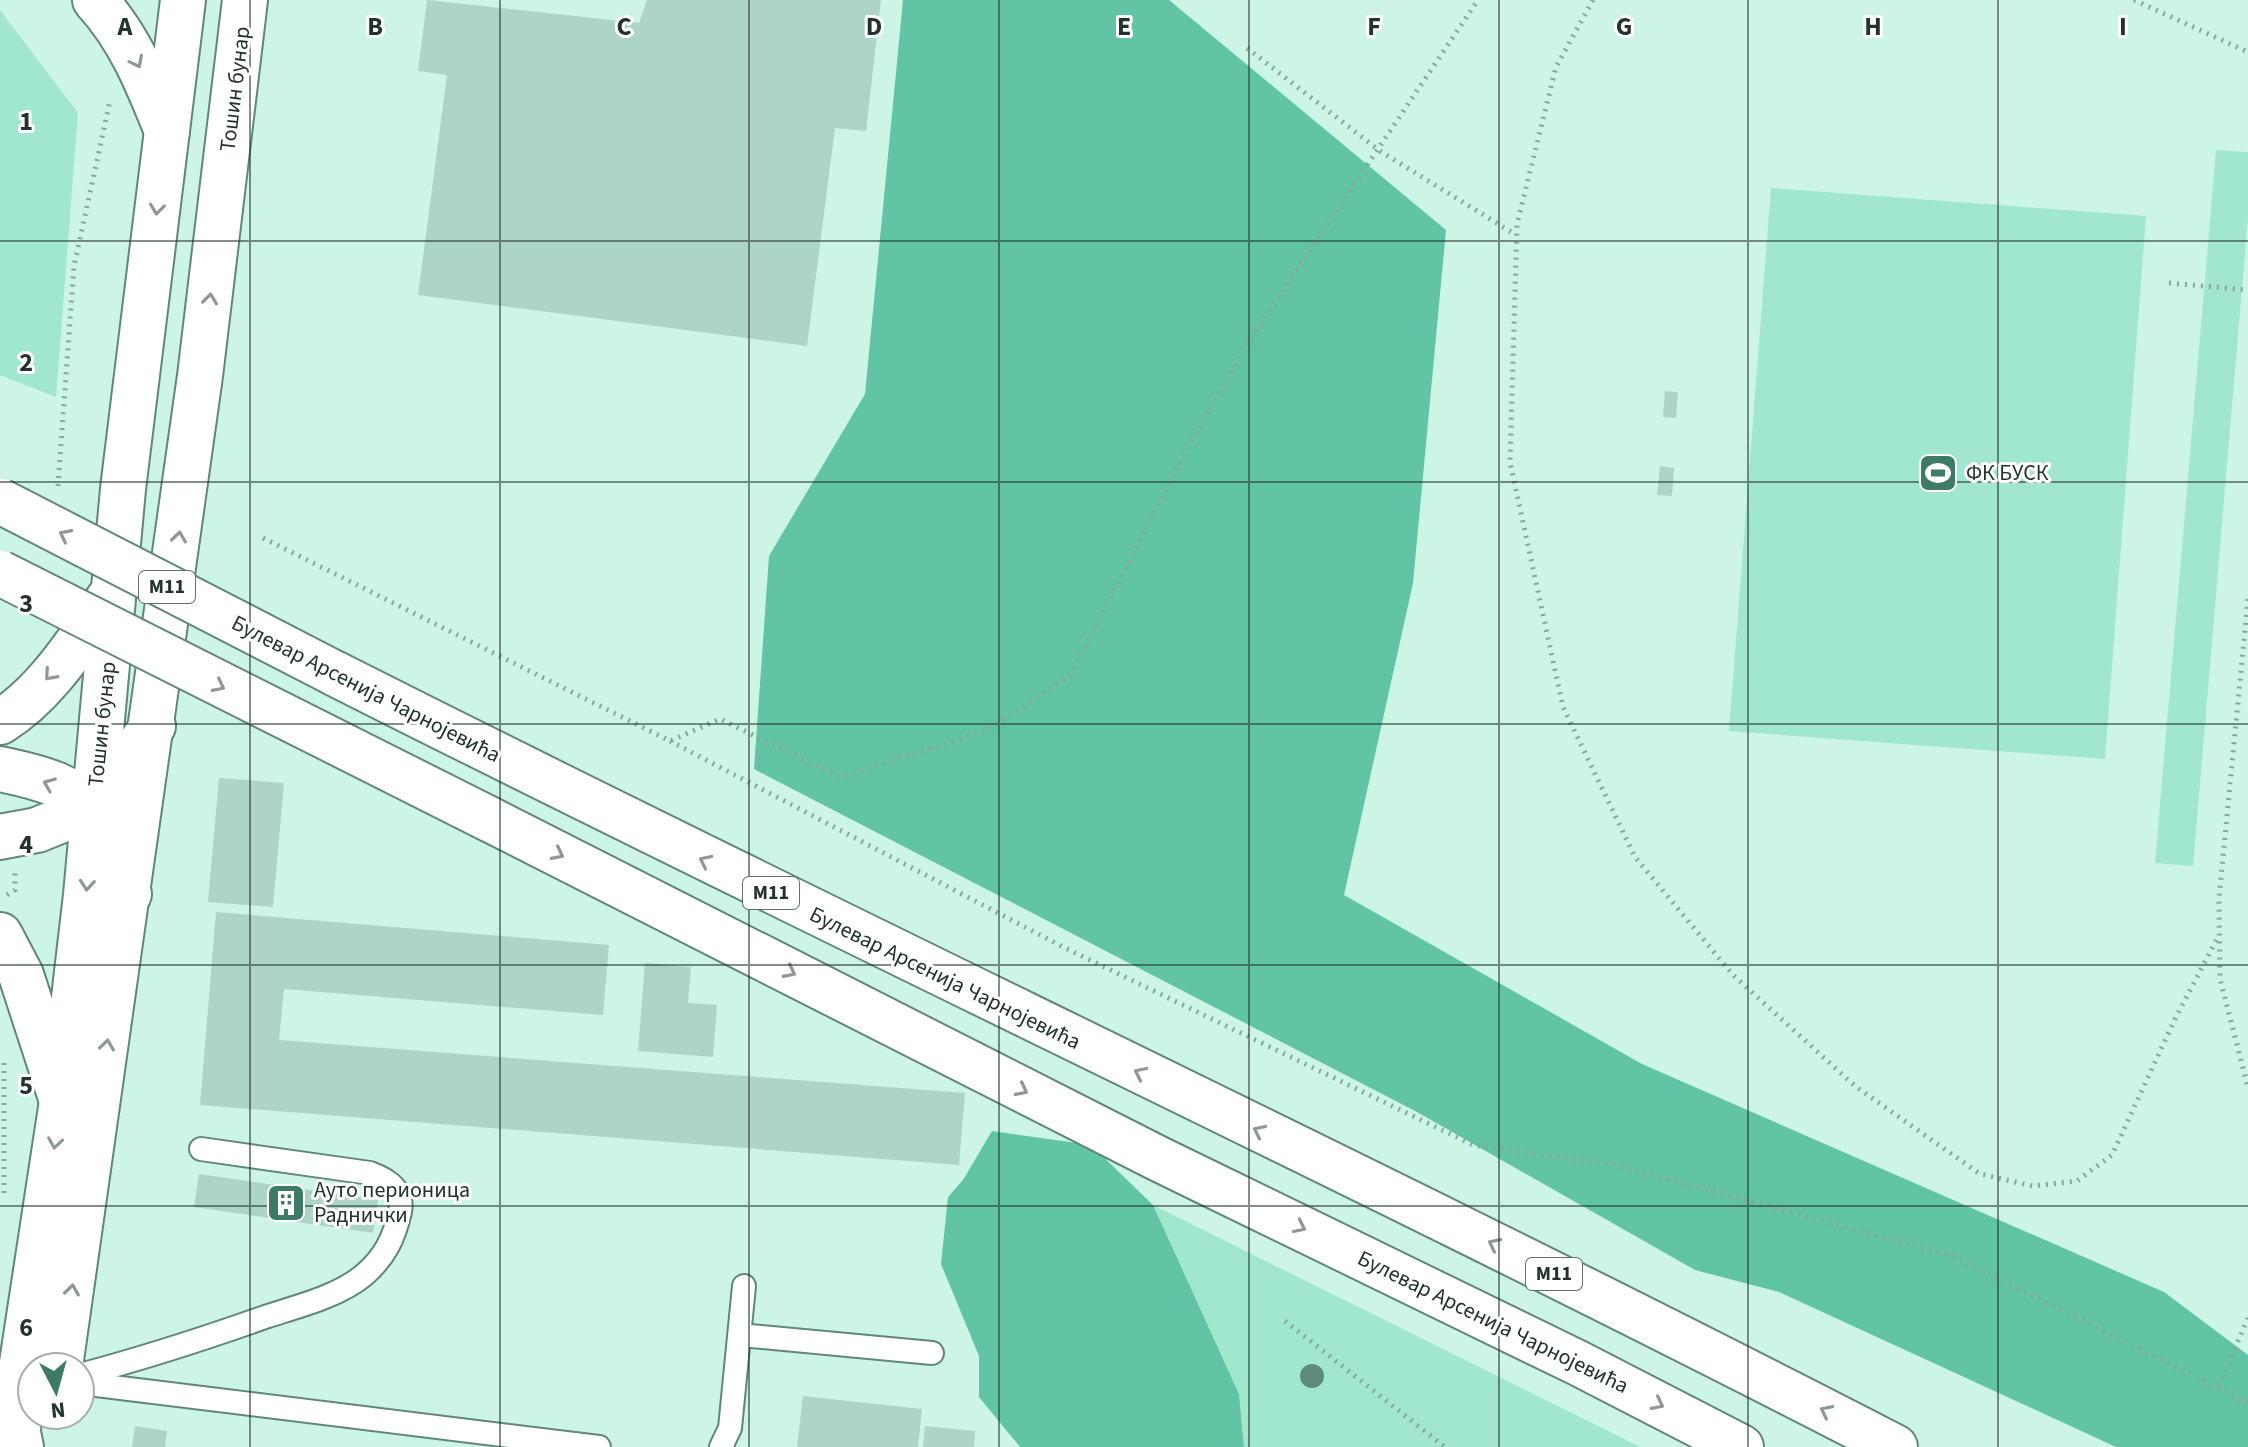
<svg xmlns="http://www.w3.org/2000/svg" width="2248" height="1447" font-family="'Source Sans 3',sans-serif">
  <rect width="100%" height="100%" fill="#ccf5e5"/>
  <g fill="#a0e7cd">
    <polygon points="0,10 78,113 56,397 0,375"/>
    <polygon points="2216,150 2248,152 2248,218 2193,866 2155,863"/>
    <polygon points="1771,188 2146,216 2105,759 1729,731"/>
    <polygon points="1153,1205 1640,1447 1244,1447 1239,1394"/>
  </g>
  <g fill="#61c4a4">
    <polygon points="903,0 1169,0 1446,230 1413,583 1344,895 1642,1064 2164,1292 2248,1355 2248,1447 2116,1447 1779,1292 1695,1270 1417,1112 754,769 769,556 865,394"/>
    <polygon points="992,1131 1091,1145 1153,1205 1239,1394 1244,1447 1020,1447 979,1397 979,1356 941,1264 948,1197 963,1180"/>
  </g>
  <g fill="#acd5c5">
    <polygon points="427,0 639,23 647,0 881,0 866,131 835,128 807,346 418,295 447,75 418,71"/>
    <polygon points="1665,391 1678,392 1676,418 1663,417"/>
    <polygon points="1660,466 1674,468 1672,496 1657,495"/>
    <polygon points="219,778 284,783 273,907 208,902"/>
    <polygon points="216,912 609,945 603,1015 284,989 279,1040 965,1093 959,1165 200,1105"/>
    <polygon points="645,963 691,967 688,1003 717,1005 713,1057 638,1051"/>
    <polygon points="199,1174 378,1200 373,1233 194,1207"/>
    <polygon points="803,1396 922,1409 918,1447 797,1447"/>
    <polygon points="135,1426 167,1431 165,1447 132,1447"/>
    <polygon points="925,1426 975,1431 974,1447 923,1447"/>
  </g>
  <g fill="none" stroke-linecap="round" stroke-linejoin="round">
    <g stroke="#618779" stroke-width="26">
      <g id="lane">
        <polyline points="740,1335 932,1353"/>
        <path d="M80,1375C144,1358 206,1338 268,1316C299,1306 339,1296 364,1275C385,1257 394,1238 400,1212C404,1190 389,1180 370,1173L201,1149"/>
        <polyline points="80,1383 599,1447"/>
        <polyline points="721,1447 730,1428 744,1286"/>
      </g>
    </g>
    <g stroke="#618779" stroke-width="48">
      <g id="secondary">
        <polyline points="60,1367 200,376 245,0"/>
        <polyline points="21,1447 18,1433 20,1376 62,1101 86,895 123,489 183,0"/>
      </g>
    </g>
    <g stroke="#618779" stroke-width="48">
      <g id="highway">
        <path d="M95,0C130,38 148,84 167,131"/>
        <path d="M334,673C852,935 1379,1181 1895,1447"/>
        <path d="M0,722C49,692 81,636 114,591"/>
        <path d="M0,769C94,788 101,808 129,894"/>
        <polyline points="489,819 1159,1159 1578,1363 1741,1447"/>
        <polyline points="0,837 37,830 94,807 153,726"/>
        <polyline points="0,935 21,975 62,1101"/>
      </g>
    </g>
    <g stroke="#88a79b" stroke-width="5" stroke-dasharray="2 6" stroke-linecap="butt">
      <polyline points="1593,0 1556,67 1517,224 1510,462 1563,707 1635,857 1733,975 1855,1086 1980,1174 2033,1186 2077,1181 2112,1155 2175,1019 2219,935"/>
      <polyline points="2134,0 2248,52"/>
      <polyline points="1247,48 1380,151 1516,235"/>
      <polyline points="2169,283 2248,290"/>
      <polyline points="58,486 74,266 110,101"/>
      <polyline points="263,538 670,741 720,719 840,777 985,731 1070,676 1192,440 1257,329 1478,0"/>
      <polyline points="2248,599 2219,898 2220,979 2248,1087"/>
      <polyline points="670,741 1063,947 1473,1145 1615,1165 1953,1256 2248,1403"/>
      <polyline points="7,895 15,890 15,873"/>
      <polyline points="4,1193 4,1060"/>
      <polyline points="1285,1321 1445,1447"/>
      <polyline points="2219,1386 2248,1318"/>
    </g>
    <use href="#lane" stroke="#fff" stroke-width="22"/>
    <use href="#secondary" stroke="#fff" stroke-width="44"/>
    <use href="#highway" stroke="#fff" stroke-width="44"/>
    <g stroke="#618779" stroke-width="48" stroke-linecap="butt">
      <g id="highway-bridge">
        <polyline points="0,501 334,673"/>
        <polyline points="0,573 489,819"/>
      </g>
    </g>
    <use href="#highway-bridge" stroke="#fff" stroke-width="44"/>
  </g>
  <circle fill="#5d8a7b" cx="1312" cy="1376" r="12"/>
  <defs><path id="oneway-chevron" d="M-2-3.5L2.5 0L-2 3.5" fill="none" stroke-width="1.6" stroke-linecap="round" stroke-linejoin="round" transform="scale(2)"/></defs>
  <g stroke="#909896">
    <use href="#oneway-chevron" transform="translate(137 62) rotate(63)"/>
    <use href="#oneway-chevron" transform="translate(157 209) rotate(97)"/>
    <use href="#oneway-chevron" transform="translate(210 299) rotate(-83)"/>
    <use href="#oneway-chevron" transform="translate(65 535) rotate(-153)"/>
    <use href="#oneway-chevron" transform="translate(179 537) rotate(-82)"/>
    <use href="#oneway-chevron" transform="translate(50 675) rotate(131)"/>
    <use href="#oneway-chevron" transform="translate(219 686) rotate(27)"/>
    <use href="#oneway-chevron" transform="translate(49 784) rotate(-158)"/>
    <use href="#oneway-chevron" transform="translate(558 854) rotate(27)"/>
    <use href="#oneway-chevron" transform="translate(705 861) rotate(-154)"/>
    <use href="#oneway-chevron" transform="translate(87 885) rotate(95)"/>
    <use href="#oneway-chevron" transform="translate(790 972) rotate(27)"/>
    <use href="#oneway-chevron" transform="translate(107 1045) rotate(-82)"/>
    <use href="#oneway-chevron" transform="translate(1140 1073) rotate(-154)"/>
    <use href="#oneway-chevron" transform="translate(1022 1090) rotate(27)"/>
    <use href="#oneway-chevron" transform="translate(1259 1131) rotate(-154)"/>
    <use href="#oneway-chevron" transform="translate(55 1143) rotate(99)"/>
    <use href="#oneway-chevron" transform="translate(1300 1227) rotate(26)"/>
    <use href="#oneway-chevron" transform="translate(1494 1244) rotate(-153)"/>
    <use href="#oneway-chevron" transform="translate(72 1290) rotate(-82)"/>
    <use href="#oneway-chevron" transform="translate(1658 1404) rotate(27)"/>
    <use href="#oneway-chevron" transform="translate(1826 1411) rotate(-153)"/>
  </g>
  <path fill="none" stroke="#22322c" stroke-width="2" stroke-opacity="0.55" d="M250,0V1447M500,0V1447M749,0V1447M999,0V1447M1249,0V1447M1499,0V1447M1748,0V1447M1998,0V1447M0,241H2248M0,482H2248M0,724H2248M0,965H2248M0,1206H2248"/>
  <defs>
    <g id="stadium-square" transform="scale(2)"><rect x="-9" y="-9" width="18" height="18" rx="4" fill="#3e7b67" stroke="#fff"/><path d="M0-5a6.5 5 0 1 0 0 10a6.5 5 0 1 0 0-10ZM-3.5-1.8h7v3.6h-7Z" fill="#fff"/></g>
    <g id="building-square" transform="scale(2)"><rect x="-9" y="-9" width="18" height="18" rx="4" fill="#3e7b67" stroke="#fff"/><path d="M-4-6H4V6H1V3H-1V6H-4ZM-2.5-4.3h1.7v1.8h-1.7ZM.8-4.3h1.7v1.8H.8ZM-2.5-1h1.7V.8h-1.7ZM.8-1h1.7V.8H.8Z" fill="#fff"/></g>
  </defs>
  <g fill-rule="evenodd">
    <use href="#stadium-square" x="1938" y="473"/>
    <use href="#building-square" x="286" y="1203"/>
  </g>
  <g text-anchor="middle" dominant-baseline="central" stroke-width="6" stroke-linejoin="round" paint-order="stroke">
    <g fill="#fff" stroke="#64706b" stroke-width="2">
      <rect x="139" y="571" width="56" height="32" rx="6"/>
      <rect x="743" y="877" width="56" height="32" rx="6"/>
      <rect x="1526" y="1258" width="56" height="32" rx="6"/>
    </g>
    <g font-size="20" font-weight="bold" fill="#22322c">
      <text x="167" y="587">M11</text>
      <text x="771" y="893">M11</text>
      <text x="1554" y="1274">M11</text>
    </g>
    <g font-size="22" fill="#22322c" stroke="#fff">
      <text transform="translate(235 89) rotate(-83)">Тошин бунар</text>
      <text transform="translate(366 689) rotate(27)">Булевар Арсенија Чарнојевића</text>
      <text transform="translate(102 724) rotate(-84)">Тошин бунар</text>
      <text transform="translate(945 978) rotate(26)">Булевар Арсенија Чарнојевића</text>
      <text transform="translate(1493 1322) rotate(26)">Булевар Арсенија Чарнојевића</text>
    </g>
    <g font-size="22" fill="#22322c" stroke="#fff" text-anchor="start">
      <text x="1966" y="473">ФК БУСК</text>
      <text x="314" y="1190">Ауто перионица<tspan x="314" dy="25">Раднички</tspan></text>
    </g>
  </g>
  <g font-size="26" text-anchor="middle" font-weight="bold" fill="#22322c" stroke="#fff" stroke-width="6" stroke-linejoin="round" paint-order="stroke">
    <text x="125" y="35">A</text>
    <text x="375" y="35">B</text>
    <text x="624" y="35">C</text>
    <text x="874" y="35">D</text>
    <text x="1124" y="35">E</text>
    <text x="1374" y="35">F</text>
    <text x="1624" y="35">G</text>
    <text x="1873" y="35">H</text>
    <text x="2123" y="35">I</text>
    <text x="26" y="130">1</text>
    <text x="26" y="371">2</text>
    <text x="26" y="612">3</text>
    <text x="26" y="853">4</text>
    <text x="26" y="1094">5</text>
    <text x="26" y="1336">6</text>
  </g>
  <g transform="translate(56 1391) rotate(174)"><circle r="38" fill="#ffffff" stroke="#a7adab" stroke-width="2"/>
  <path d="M0-6L14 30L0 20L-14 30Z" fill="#3e7b67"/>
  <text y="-12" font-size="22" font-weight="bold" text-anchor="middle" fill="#22322c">N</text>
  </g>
</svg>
